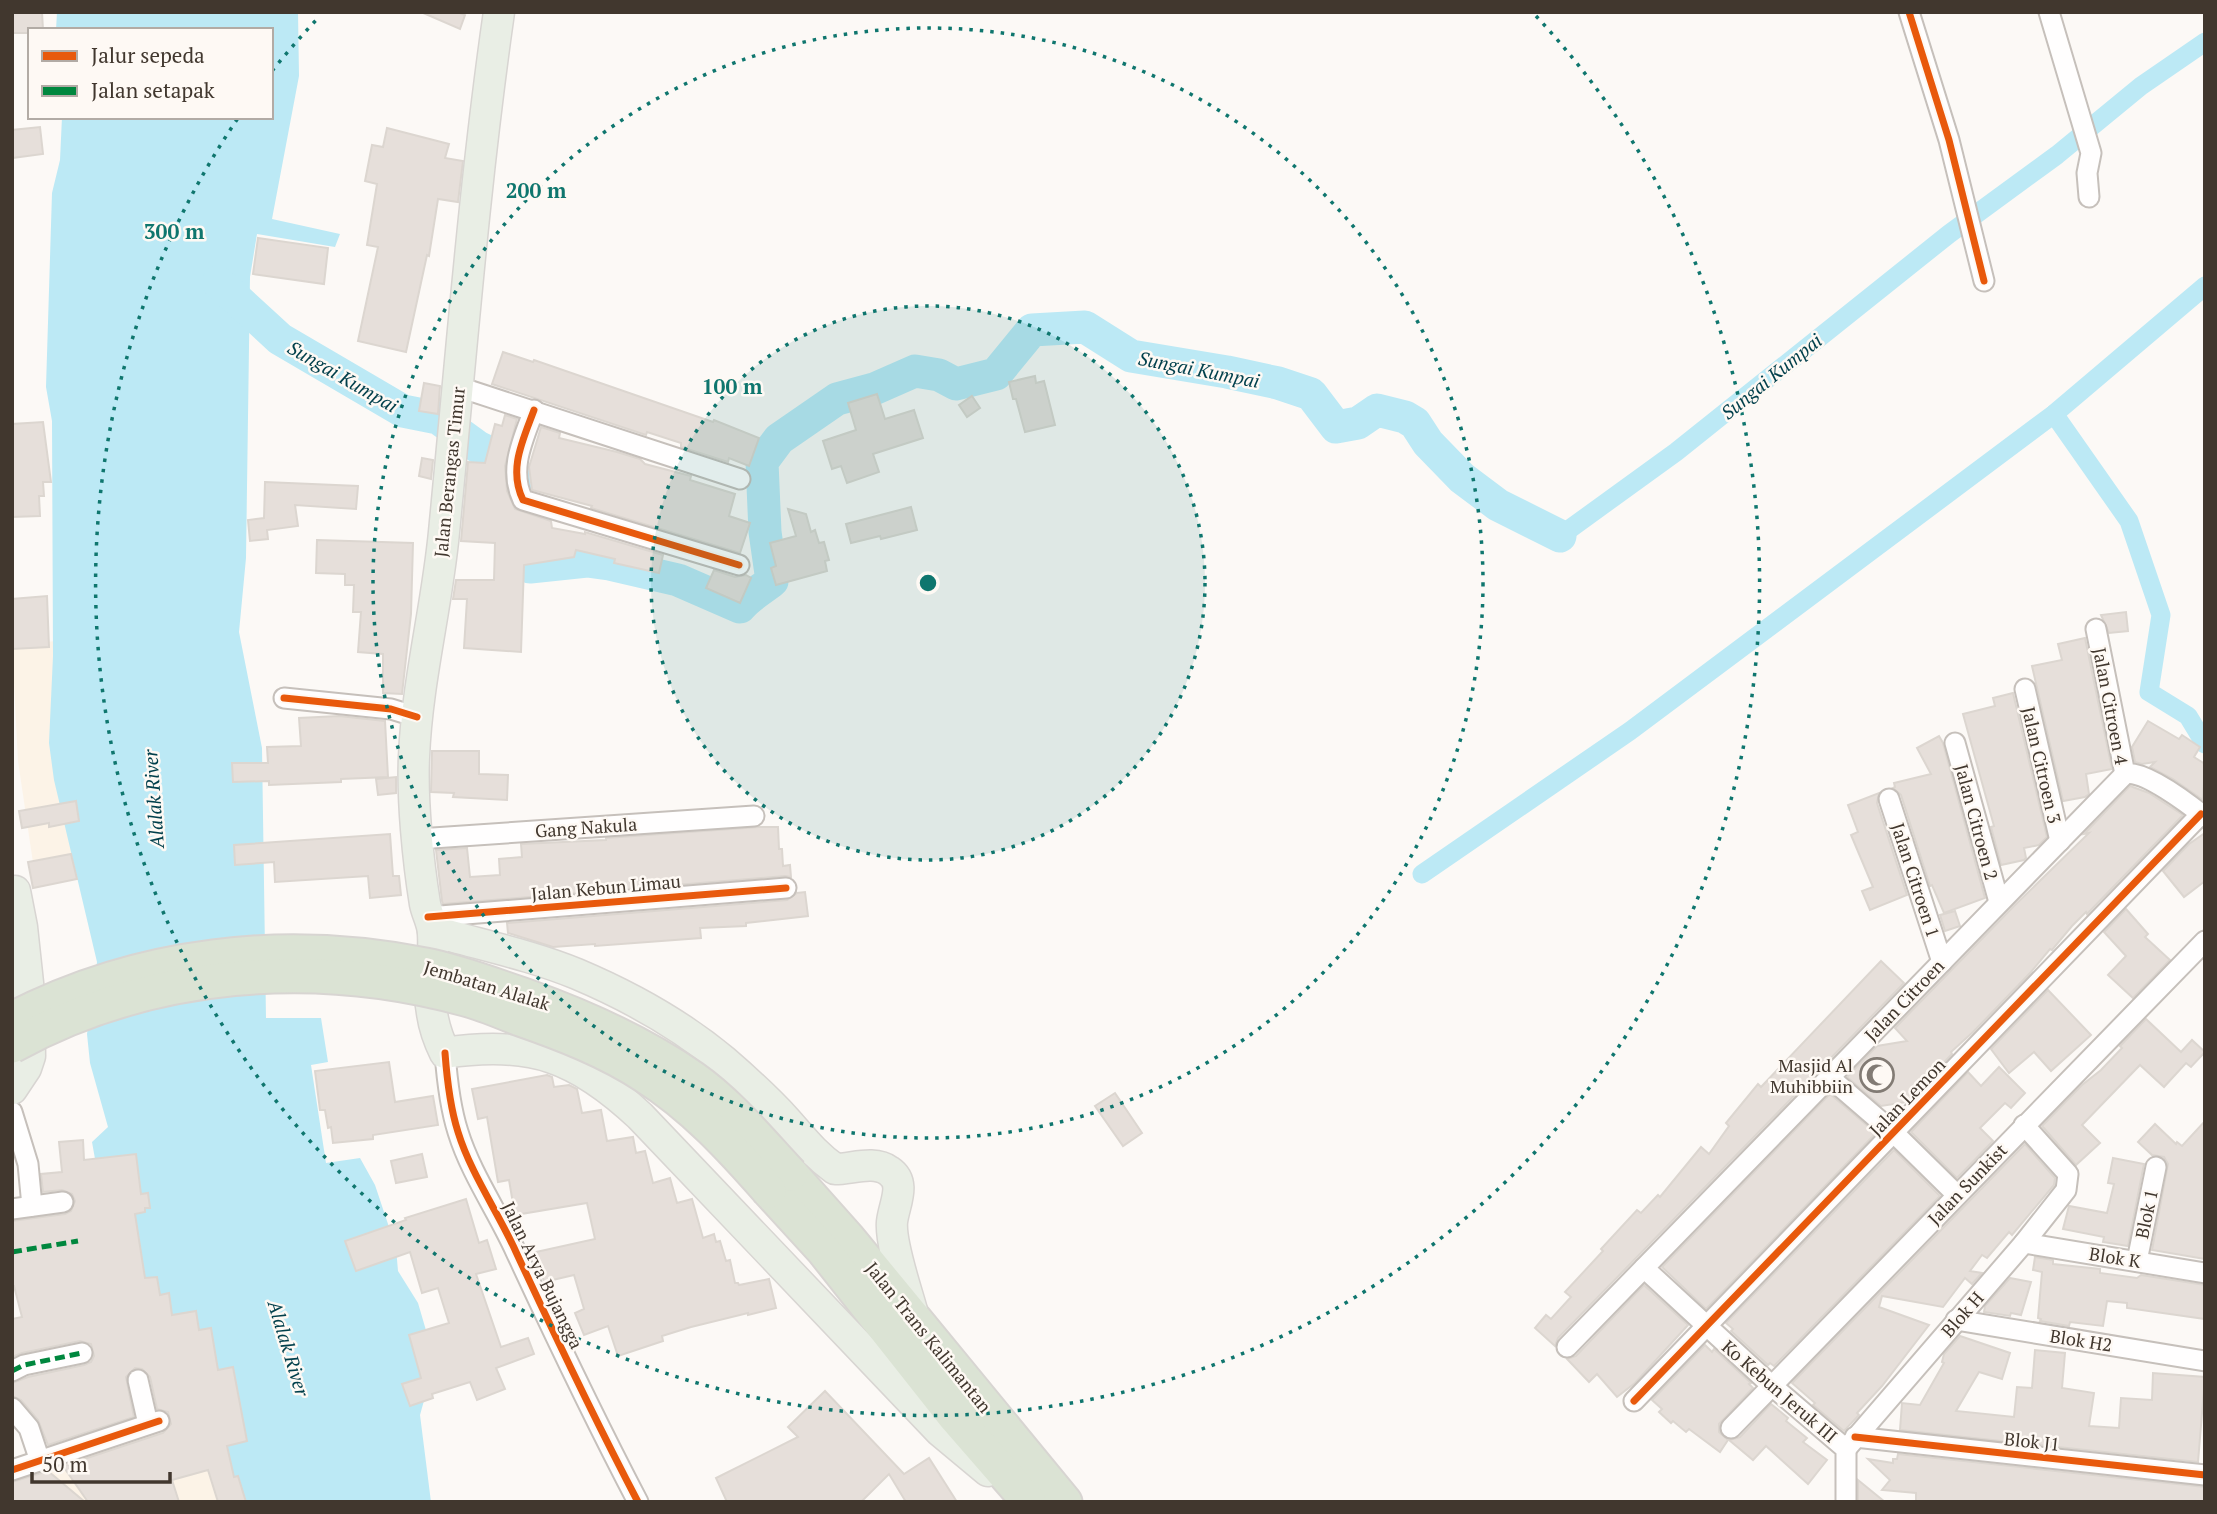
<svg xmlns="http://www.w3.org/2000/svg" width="2217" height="1514" font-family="'PT Serif',serif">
  <rect width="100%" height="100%" fill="#fcf9f6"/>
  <g fill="#fcf3e7">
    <polygon points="73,640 94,872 36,883 18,761 12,644"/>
    <polygon points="156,1426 164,1461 223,1452 260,1502 12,1502 12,1472"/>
  </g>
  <polygon fill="#bce9f5" points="57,12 298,12 299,76 272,219 340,234 335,247 257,234 250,277 246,558 239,632 262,748 266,1018 321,1018 328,1062 311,1065 326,1163 360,1158 375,1185 396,1248 398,1271 418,1303 435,1361 420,1415 431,1502 220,1502 100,1187 92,1142 108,1127 90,1063 87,1034 97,962 54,780 49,743 53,656 52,421 46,387 52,193 60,160 62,117 271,117 271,30 56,30"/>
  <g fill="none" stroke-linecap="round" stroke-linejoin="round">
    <g stroke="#bce9f5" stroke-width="19">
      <polyline points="2054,414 2129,521 2161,615 2149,692 2188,716 2205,744"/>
      <polyline points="1560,536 1676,452 1949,234 2057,155 2141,86 2205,42"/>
      <polyline points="1422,874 1630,731 2054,414 2205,286"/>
    </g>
    <path stroke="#bce9f5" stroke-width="33" d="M218,282L280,339L403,411L438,418L478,447L511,463L524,552L530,567L587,561L609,564L678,580L740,607C749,596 761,590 772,581L765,532L762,462L779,439L837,399L874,389L915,371L939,375L956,384L996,374L1032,330L1085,327L1131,356L1227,372L1278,383L1311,394L1336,427L1358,423L1377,410L1405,417L1415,423L1428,443L1462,478L1498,505L1560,536"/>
  </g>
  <g fill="#e6dfda" stroke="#dcd6d0" stroke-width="2">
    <polygon points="12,12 42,12 43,30 30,30 30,33 12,33"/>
    <polygon points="421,12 457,12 465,15 460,29"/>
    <polygon points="40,127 43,154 12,158 12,130"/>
    <polygon points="387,128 449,144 445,158 463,161 458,202 438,199 429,256 427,255 406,352 358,341 378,247 367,245 377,184 365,181 372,145 383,147"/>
    <polygon points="258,238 328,248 324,284 253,274"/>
    <polygon points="503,352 533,362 534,360 713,422 714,420 759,438 749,466 729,458 728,462 681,447 681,443 647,432 646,435 492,384"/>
    <polygon points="1035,376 1036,383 1044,381 1055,425 1025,432 1016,399 1013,399 1009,382"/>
    <polygon points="424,383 440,386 438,414 419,411"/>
    <polygon points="877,394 885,419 914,410 923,438 873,454 879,472 847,483 841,466 832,469 823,441 856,430 848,403"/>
    <polygon points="972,396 980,408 967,417 959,405"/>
    <polygon points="505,415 517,419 505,466 507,491 515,509 551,521 552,528 585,534 585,532 663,555 659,573 614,563 615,559 576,550 574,557 524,565 521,652 464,648 467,599 453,599 456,580 494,580 495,543 461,541 468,462 485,463 495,424 502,426"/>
    <polygon points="43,422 51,482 43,482 44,496 39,496 40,516 12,517 12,424"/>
    <polygon points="541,427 560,433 559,438 617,452 640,459 645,464 691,476 690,480 735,494 729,516 750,523 740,553 591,508 592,506 532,490 529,467"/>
    <polygon points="422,458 433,460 431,479 419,476"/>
    <polygon points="265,482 358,486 356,509 295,505 298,526 267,530 268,539 250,541 248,520 264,518"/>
    <polygon points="911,507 917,530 881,539 880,536 851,543 846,524"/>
    <polygon points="788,509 806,514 811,532 815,530 819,543 824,542 829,560 825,561 827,571 776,585 771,568 776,566 770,543 796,536"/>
    <polygon points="317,540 413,543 411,614 402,694 383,693 383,654 358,652 361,612 353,612 354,585 345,585 345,574 316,573"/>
    <polygon points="714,570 735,577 746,575 751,578 740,603 706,588"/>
    <polygon points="47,596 49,647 12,649 12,599"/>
    <polygon points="2126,612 2128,631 2109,633 2101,615"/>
    <polygon points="2085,638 2112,769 2086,774 2089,794 2085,797 2063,801 2032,666 2062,660 2058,644"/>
    <polygon points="2013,693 2047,837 2039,845 2024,848 2026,858 2024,860 2001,865 1991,827 1994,826 1963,714 1995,706 1993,698"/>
    <polygon points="339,716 385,721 388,777 341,779 341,782 269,785 269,781 233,782 232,763 268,763 267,747 301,746 299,718"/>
    <polygon points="2148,721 2179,739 2182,735 2200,747 2194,757 2205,764 2203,800 2173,779 2150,767 2155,762 2142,764 2135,762 2132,747"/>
    <polygon points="1939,736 1943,743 1985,898 1944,913 1932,885 1930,886 1901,795 1893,788 1895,787 1894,783 1931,774 1917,748"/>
    <polygon points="432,751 479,751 479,774 508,775 507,800 453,797 454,793 431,792"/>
    <polygon points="396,777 396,793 378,795 376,779"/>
    <polygon points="2130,786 2149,793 2183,815 2087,914 2086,912 2072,926 2052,950 2050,949 2031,972 1973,1032 1951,1052 1952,1054 1906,1102 1881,1106 1847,1077 1877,1046 1907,1041 1895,1028 2014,906 2089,833 2084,834"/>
    <polygon points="1879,793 1877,803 1907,895 1870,910 1862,891 1873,887 1851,835 1858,832 1848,805"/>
    <polygon points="76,801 79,821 49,827 49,823 22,828 19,811"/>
    <polygon points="759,827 778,827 779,849 782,849 783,866 790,865 791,877 785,876 443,904 442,901 436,850 467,848 470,877 500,875 499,859 522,857 521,844 606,840 606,838"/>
    <polygon points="2205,833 2205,881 2184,897 2163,871 2189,844"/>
    <polygon points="390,834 393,876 399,876 401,895 370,898 368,876 275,882 274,862 235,865 234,845"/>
    <polygon points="71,854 77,879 33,888 28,862"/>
    <polygon points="805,892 808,916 746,923 746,926 700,928 701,938 595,946 595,944 553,947 508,933 507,923 787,900 797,893"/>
    <polygon points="2126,909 2148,934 2145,937 2170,960 2133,998 2108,975 2126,956 2104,932"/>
    <polygon points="1955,911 1960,926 1945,931 1940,915"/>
    <polygon points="1881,961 1904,983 1558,1338 1555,1346 1535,1328 1546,1315 1551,1319 1571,1297 1565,1292 1603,1251 1601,1249 1637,1210 1641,1213 1658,1195 1660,1197 1701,1147 1709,1154 1729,1126 1726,1123 1758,1084 1761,1087"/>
    <polygon points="2048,990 2091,1035 2051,1071 2034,1052 2009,1073 1991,1049"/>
    <polygon points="2146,1019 2181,1052 2192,1040 2205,1052 2191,1067 2186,1063 2164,1087 2140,1065 2082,1125 2100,1143 2076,1165 2042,1126 2082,1085 2101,1070 2122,1048 2120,1046"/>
    <polygon points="389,1062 395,1102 433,1096 438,1125 373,1135 373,1139 333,1143 331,1127 328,1128 325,1110 320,1110 315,1071"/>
    <polygon points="1999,1067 2025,1093 2011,1108 2005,1103 1980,1128 1993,1141 1957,1178 1911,1132 1968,1072 1981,1086"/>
    <polygon points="547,1075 552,1077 554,1087 569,1085 577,1089 582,1113 601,1110 607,1141 633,1137 636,1153 645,1151 653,1183 670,1178 677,1203 692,1199 703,1238 714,1234 716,1242 720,1241 726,1261 730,1260 735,1283 738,1283 739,1285 769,1279 776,1308 748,1315 748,1313 691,1327 662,1336 663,1341 618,1356 608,1326 584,1335 575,1313 584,1309 574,1275 544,1282 536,1252 595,1239 587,1203 515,1215 509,1180 498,1182 487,1117 478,1119 472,1089"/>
    <polygon points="1115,1093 1142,1133 1123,1146 1095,1106"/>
    <polygon points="1830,1094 1876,1133 1706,1309 1662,1267"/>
    <polygon points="2205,1121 2205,1259 2152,1250 2168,1164 2164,1157 2152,1155 2138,1142 2155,1124 2176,1144 2177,1142 2182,1146"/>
    <polygon points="83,1140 84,1160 136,1154 141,1194 148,1193 150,1208 145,1208 145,1212 135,1214 145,1278 157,1277 160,1295 169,1293 172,1315 196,1311 199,1330 211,1328 218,1370 233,1367 247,1441 227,1446 234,1477 238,1476 246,1502 218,1502 208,1470 172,1480 179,1502 88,1502 63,1466 163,1433 171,1424 168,1412 157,1409 150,1377 142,1369 135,1368 126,1377 134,1417 48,1445 38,1420 21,1400 12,1396 12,1383 28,1377 84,1365 91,1362 94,1356 91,1344 80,1341 22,1353 12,1357 12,1319 22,1317 14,1286 12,1286 12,1221 65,1214 71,1211 75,1201 72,1194 62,1190 43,1192 41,1174 62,1172 59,1142"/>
    <polygon points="2025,1144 2055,1178 2054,1185 2012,1235 2009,1232 1987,1258 1982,1255 1970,1271 1982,1273 1972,1284 1965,1278 1943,1307 1882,1296 1879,1307 1929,1325 1882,1386 1857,1413 1859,1415 1844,1431 1813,1405 1815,1403 1792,1383"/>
    <polygon points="1894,1150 1940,1196 1774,1366 1770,1363 1768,1365 1731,1331 1733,1329 1726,1323"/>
    <polygon points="422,1154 427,1177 396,1183 391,1161"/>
    <polygon points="2113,1158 2144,1164 2128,1246 2103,1242 2104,1237 2063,1229 2069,1206 2107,1213 2114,1184 2108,1183"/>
    <polygon points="466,1199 479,1243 487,1240 496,1269 476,1274 501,1347 528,1338 534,1354 496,1368 505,1389 477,1400 470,1382 432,1394 433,1398 410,1406 402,1384 421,1378 409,1335 449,1323 438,1288 422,1293 410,1252 356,1271 345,1241 406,1220 405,1218"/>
    <polygon points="2035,1257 2053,1260 2053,1264 2100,1269 2100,1273 2137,1278 2141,1275 2205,1285 2205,1319 2127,1308 2127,1303 2107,1301 2103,1326 2070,1322 2069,1326 2040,1321 2041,1319 2038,1318 2042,1272 2033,1270"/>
    <polygon points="2010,1278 2031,1282 2021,1315 2011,1313 2010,1316 1984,1312 1985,1306"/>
    <polygon points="1644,1285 1688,1325 1635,1383 1617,1397 1597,1374 1589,1382 1567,1359 1576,1356"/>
    <polygon points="1960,1336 2010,1353 2002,1379 1979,1372 1956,1411 2014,1417 2017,1387 2032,1388 2035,1350 2065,1353 2062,1388 2094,1393 2089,1426 2119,1428 2121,1398 2152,1400 2153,1373 2205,1377 2198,1462 1900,1430 1902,1403 1920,1405 1944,1363 1942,1362 1944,1354"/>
    <polygon points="1705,1345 1712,1352 1714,1349 1751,1383 1749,1384 1753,1388 1719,1424 1719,1432 1728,1440 1720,1452 1689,1429 1686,1432 1673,1421 1671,1423 1659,1412 1662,1409 1652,1400"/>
    <polygon points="825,1391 904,1474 929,1458 957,1502 906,1502 889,1474 861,1502 727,1502 716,1478 798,1437 788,1427"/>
    <polygon points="1771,1404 1788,1418 1786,1421 1807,1438 1803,1442 1827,1460 1808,1484 1766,1446 1753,1460 1729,1440 1740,1437"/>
    <polygon points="1898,1454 2205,1487 2205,1502 1916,1502 1916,1493 1882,1490 1890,1480 1868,1459 1893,1463 1893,1459 1897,1459"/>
    <polygon points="48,1471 85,1502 12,1502 12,1482"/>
    <polygon points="1858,1480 1885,1502 1858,1502"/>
  </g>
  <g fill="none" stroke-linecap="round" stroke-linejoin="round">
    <g stroke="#c6c0bb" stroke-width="23">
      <g id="street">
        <polyline points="1909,12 1949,140 1984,281"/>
        <polyline points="2049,12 2091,153 2087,173 2089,197"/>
        <polyline points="459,387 740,479"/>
        <path d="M534,410C523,440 508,469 523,500L739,565"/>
        <path d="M2096,629L2125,774C2143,769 2190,805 2205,817"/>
        <polyline points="2025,689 2060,841"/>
        <polyline points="284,698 391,709 417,717"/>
        <polyline points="1955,743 1999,902"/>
        <polyline points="1889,799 1942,962"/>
        <polyline points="418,839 754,816"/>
        <polyline points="428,917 786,888"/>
        <path d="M445,1053C447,1080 450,1107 458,1132C471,1174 498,1212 516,1252C555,1336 595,1420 638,1502"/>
        <polyline points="1829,1077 1894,1133 1957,1195"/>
        <polyline points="12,1112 28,1164 32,1206"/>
        <polyline points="12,1209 63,1202"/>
        <polyline points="2024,1243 2205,1273"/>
        <polyline points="2137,1261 2156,1167"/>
        <polyline points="1644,1268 1771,1385 1846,1449 1846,1502"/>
        <polyline points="1956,1320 2205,1361"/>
        <polyline points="1567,1347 2125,774"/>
        <polyline points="12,1371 24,1365 82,1353"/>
        <polyline points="138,1380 148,1424"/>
        <polyline points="1634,1401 2201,814"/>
        <polyline points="12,1408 29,1428 40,1461"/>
        <polyline points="1731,1428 2205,941"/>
        <polyline points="1855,1437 2205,1475"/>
        <polyline points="1846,1449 2024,1243 2066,1190 2068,1174 2024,1125"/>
        <polyline points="12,1470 159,1421"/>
      </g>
    </g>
    <g stroke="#d8d5d2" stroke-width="33">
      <g id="primary">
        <path d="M499,12C474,186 461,358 444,532C437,607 417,681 414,757C412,800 418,861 425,904C427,914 433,924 433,934C435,960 427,988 432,1013C434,1027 439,1041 445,1053C531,1040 577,1057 640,1116L940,1431L988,1471"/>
        <path d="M433,931C481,945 531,955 577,974C629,996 681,1025 724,1061C746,1080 767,1099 786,1120C803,1139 814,1154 835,1169C852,1169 874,1160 889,1171C907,1183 894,1204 892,1222C890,1245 908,1294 914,1318"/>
        <polyline points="12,1089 26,1068 30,1056 29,992 22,927 15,891"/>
      </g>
    </g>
    <g stroke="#d8d5d2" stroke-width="37">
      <g id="highway">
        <polyline points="791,1174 848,1238 1065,1502"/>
        <polyline points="769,1191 823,1250 955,1417 1029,1502"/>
      </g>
    </g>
    <use href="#street" stroke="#fffefe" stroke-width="19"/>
    <use href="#primary" stroke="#e9eee5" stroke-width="30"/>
    <use href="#highway" stroke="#dbe3d4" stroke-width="33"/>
    <g stroke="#d8d5d2" stroke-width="37" stroke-linecap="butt">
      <g id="highway-bridge">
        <path d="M12,1019C140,953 285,937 425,965C460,972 493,985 526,996C585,1017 641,1042 693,1078C730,1104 760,1141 791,1174"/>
        <path d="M12,1046C150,970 315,958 465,999C484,1004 502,1012 520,1019C563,1034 607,1051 645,1076C693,1106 732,1149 769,1191"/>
      </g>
    </g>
    <use href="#highway-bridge" stroke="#dbe3d4" stroke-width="33"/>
    <g stroke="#00873e" stroke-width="5" stroke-dasharray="10 5" stroke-linecap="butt">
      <polyline points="12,1252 78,1241"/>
      <polyline points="12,1371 24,1365 82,1353"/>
    </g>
    <g stroke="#fef9f4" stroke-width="11">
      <g id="cycleway">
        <polyline points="1909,12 1949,140 1984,281"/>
        <path d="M534,410C523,440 508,469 523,500L739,565"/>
        <polyline points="284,698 391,709 417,717"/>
        <polyline points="428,917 786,888"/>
        <path d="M445,1053C447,1080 450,1107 458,1132C471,1174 498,1212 516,1252C555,1336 595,1420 638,1502"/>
        <polyline points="1634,1401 2201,814"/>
        <polyline points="1855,1437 2205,1475"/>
        <polyline points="12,1470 159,1421"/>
      </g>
    </g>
    <use href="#cycleway" stroke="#e8590c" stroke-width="7"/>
  </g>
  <circle cx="928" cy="583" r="277" fill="#0f766e" fill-opacity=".12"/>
  <g fill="none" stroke="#0f766e" stroke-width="3.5" stroke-dasharray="3.5 7">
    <circle cx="928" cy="583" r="277"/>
    <circle cx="928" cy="583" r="555"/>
    <path d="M272 71A832 832 0 0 1 320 16M1536 16A832 832 0 1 1 238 118"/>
  </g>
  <defs>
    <g id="mosque-ring" transform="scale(1.75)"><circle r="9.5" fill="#fef9f4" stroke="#827b74" stroke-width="1.5"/><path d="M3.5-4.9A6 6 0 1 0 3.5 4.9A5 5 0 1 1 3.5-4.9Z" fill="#827b74"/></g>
  </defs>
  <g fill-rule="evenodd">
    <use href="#mosque-ring" x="1877" y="1075"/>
  </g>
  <g text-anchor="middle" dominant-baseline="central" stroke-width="5" stroke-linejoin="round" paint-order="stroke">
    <g font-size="18" fill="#41372e" stroke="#fef9f4">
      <text transform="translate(449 472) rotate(-84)">Jalan Berangas Timur</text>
      <text transform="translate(2111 706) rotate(79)">Jalan Citroen 4</text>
      <text transform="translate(2042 765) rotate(77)">Jalan Citroen 3</text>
      <text transform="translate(1977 822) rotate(75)">Jalan Citroen 2</text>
      <text transform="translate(586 827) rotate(-4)">Gang Nakula</text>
      <text transform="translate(1916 880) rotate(72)">Jalan Citroen 1</text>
      <text transform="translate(606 887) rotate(-5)">Jalan Kebun Limau</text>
      <text transform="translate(487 985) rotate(17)">Jembatan Alalak</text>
      <text transform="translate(1904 1000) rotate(-46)">Jalan Citroen</text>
      <text transform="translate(1907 1097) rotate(-46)">Jalan Lemon</text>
      <text transform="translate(1967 1184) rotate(-46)">Jalan Sunkist</text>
      <text transform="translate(2146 1214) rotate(-78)">Blok 1</text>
      <text transform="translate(2115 1257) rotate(9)">Blok K</text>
      <text transform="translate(543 1275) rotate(64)">Jalan Arya Bujangga</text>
      <text transform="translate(1962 1314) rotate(-49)">Blok H</text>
      <text transform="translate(929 1337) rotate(51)">Jalan Trans Kalimantan</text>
      <text transform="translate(2081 1340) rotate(9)">Blok H2</text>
      <text transform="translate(1780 1391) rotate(41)">Ko Kebun Jeruk III</text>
      <text transform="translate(2032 1441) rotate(6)">Blok J1</text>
    </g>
    <g font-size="18" fill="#41372e" stroke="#fef9f4" text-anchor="end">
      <text x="1853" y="1065">Masjid Al<tspan x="1853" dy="21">Muhibbiin</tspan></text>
    </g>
    <g font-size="19" font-style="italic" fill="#003f4b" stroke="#fef9f4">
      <text transform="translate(1199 369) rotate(11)">Sungai Kumpai</text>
      <text transform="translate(343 376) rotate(30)">Sungai Kumpai</text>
      <text transform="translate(1771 376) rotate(-39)">Sungai Kumpai</text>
      <text transform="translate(153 799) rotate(-94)">Alalak River</text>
      <text transform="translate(289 1348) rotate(73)">Alalak River</text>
    </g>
  </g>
  <circle cx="928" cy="583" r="10" fill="#0f766e" stroke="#fef9f4" stroke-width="3.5"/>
  <g font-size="21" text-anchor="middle" font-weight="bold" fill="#0f766e" stroke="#fef9f4" stroke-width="5" stroke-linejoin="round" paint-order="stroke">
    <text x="536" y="198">200 m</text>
    <text x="174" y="239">300 m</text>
    <text x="732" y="394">100 m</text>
  </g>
  <rect width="2217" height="1514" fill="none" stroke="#41372e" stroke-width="28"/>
  <rect x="28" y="28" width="245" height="91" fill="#fef9f4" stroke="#b2aba5" stroke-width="2"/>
  <rect x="42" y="51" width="35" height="10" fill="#e8590c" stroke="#b2aba5" stroke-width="2"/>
  <text x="91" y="63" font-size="21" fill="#41372e">Jalur sepeda</text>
  <rect x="42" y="86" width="35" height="10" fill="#00873e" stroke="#b2aba5" stroke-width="2"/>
  <text x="91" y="98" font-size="21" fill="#41372e">Jalan setapak</text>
  <path d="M32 1472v10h138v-10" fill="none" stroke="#41372e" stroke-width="3.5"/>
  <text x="42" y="1472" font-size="21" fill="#41372e" stroke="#fef9f4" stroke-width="5" paint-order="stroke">50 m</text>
</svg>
